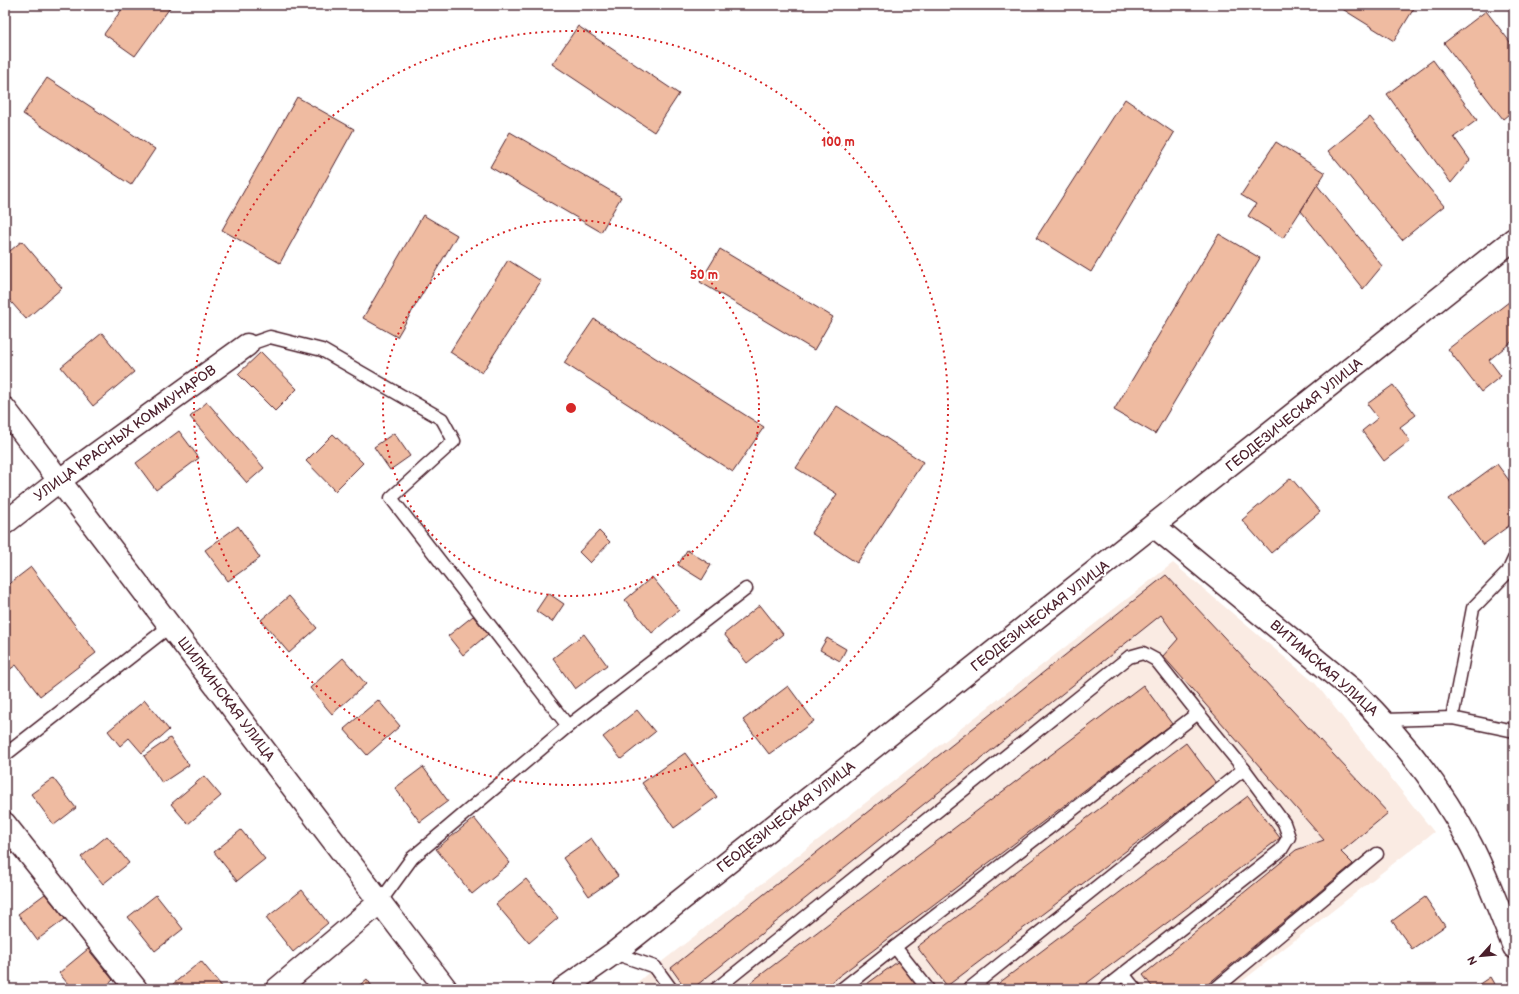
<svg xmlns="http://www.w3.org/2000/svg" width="1519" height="994" font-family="'Balsamiq Sans',sans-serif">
  <rect width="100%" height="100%" fill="#fff"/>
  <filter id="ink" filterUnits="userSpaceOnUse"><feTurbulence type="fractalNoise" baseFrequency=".025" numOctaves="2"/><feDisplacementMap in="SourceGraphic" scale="8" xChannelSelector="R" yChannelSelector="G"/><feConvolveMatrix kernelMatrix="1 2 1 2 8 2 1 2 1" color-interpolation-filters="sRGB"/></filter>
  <g filter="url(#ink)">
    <polygon fill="#faebe3" points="1173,563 1315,683 1434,832 1232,989 630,989 655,967"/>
    <g fill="#efbba1" stroke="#4a1f2b">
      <polygon points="125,5 172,5 135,56 104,34"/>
      <polygon points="1336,5 1416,5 1394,41"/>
      <polygon points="1486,11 1514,47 1514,110 1503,119 1444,43"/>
      <polygon points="578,26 679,94 654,132 552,64"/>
      <polygon points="1433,60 1477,120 1454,137 1470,160 1451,183 1387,94"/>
      <polygon points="47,78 155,149 131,185 23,114"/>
      <polygon points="297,97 354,129 280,263 222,230"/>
      <polygon points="1125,99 1174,133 1091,272 1036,238"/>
      <polygon points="1370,117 1444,206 1402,240 1328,151"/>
      <polygon points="510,132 621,197 601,232 490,167"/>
      <polygon points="1276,142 1325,173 1283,238 1248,216 1256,204 1241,195"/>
      <polygon points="1317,185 1382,266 1363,289 1301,211"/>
      <polygon points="423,215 457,235 397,337 363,318"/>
      <polygon points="1219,234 1260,258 1155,434 1114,410"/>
      <polygon points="22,241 62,288 26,319 5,295 5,255"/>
      <polygon points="720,249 833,317 814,350 700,282"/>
      <polygon points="508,260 541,281 482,373 450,352"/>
      <polygon points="1514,298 1514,340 1489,360 1501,376 1481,392 1448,349"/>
      <polygon points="594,319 764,427 733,472 564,363"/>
      <polygon points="102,333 134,372 93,406 61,367"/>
      <polygon points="261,352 297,389 275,411 238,374"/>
      <polygon points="1393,385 1416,415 1400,427 1410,441 1384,461 1362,431 1378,418 1367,404"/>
      <polygon points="207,402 264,468 247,483 190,417"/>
      <polygon points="837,406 923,462 857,563 811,533 837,494 796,468"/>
      <polygon points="179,431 199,458 156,490 136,463"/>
      <polygon points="394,433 410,456 390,470 374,447"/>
      <polygon points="333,434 363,463 335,491 306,461"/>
      <polygon points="1497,464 1514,487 1514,522 1483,545 1449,499"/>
      <polygon points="1291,478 1320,512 1271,553 1242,520"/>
      <polygon points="238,526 260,558 228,581 205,550"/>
      <polygon points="599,531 610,542 590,563 579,552"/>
      <polygon points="687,550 711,565 702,580 678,565"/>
      <polygon points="31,567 96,653 40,696 16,665 5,673 5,587"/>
      <polygon points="1166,575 1388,813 1341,852 1353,864 1202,989 1154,989 1143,975 1296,850 1324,840 1163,656 1178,639 1161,615 692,989 686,989 671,968"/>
      <polygon points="652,577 679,610 652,633 625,600"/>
      <polygon points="548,593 564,604 552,622 536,611"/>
      <polygon points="289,596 317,628 289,653 261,620"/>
      <polygon points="760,605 783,634 747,663 724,634"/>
      <polygon points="473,616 488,634 463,655 448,636"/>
      <polygon points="584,634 607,665 575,689 553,658"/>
      <polygon points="827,638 846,649 840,661 820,650"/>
      <polygon points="343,658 366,684 332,714 310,688"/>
      <polygon points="1143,685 1172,724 822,989 742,989"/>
      <polygon points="788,686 814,721 769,754 743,720"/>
      <polygon points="145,700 169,730 142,753 129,738 120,746 108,731"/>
      <polygon points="378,700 400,726 367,755 344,729"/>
      <polygon points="637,710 655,732 621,759 603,737"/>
      <polygon points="170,738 189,765 162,783 144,756"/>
      <polygon points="1186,743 1216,783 947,986 917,947"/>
      <polygon points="685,753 717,797 674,828 642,783"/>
      <polygon points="423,767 448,801 420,822 395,788"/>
      <polygon points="204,776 221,796 188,824 171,804"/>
      <polygon points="53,778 76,808 54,825 31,794"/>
      <polygon points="1248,796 1280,838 1079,989 991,989"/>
      <polygon points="474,818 510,863 472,894 436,849"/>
      <polygon points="241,830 265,859 237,881 214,852"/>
      <polygon points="5,834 18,849 5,860"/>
      <polygon points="107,836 129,863 103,884 81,857"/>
      <polygon points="591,838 618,876 589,896 563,858"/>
      <polygon points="526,879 558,918 529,943 496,904"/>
      <polygon points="302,890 328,923 293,952 266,918"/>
      <polygon points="45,894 65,919 37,940 18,914"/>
      <polygon points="156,895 183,929 155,951 128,917"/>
      <polygon points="1425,897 1445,926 1412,949 1392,921"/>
      <polygon points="88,949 113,980 103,989 72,989 59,973"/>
      <polygon points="900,960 921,989 860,989"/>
      <polygon points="201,961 224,989 167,989"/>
      <polygon points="1490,977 1497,989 1472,989"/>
      <polygon points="367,979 374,989 355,989"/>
    </g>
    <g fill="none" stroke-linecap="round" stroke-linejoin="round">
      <g stroke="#4a1f2b" stroke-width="15">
        <g id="service">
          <polyline points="247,345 270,337 322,350 442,419 454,441 391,498 568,726"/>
          <polyline points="1198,713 1244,769"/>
          <polyline points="1452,718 1473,608 1508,572 1514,559"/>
          <polyline points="1384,720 1452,718 1514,731"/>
          <polyline points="5,755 170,626"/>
          <polyline points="380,902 412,858 568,726 746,589"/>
          <polyline points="614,953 655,967 671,989"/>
          <polyline points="1123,974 1135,989"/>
          <polyline points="716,989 1129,657 1143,653 1156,660 1198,713 895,947 928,989"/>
          <polyline points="842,989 895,947"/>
          <polyline points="969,989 1244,769 1284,823 1289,837 1281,850 1104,989"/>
          <polyline points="1215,989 1377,854"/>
        </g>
      </g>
      <g stroke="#4a1f2b" stroke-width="25">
        <g id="minor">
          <polyline points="5,409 446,989"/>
          <polyline points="5,523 60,480 247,345"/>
          <path d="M1154,526L1354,691C1400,736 1441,787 1471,845C1488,878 1500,913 1514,947"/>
          <polyline points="5,824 136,989"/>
          <polyline points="277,989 380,902"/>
          <polyline points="563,989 614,953 1514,239"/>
        </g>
      </g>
      <use href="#service" stroke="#fff" stroke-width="12"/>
      <use href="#minor" stroke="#fff" stroke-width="22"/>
    </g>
  </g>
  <g fill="none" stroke="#d62828" stroke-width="2" stroke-dasharray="2 4">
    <circle cx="571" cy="408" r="188"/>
    <circle cx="571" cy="408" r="377"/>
  </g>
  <g text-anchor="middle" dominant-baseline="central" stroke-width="4" stroke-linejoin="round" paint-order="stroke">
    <g font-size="14" fill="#4a1f2b" stroke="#fff">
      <text transform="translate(1294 415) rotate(-39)">ГЕОДЕЗИЧЕСКАЯ УЛИЦА</text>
      <text transform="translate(125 433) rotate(-36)">УЛИЦА КРАСНЫХ КОММУНАРОВ</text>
      <text transform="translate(1040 616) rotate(-38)">ГЕОДЕЗИЧЕСКАЯ УЛИЦА</text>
      <text transform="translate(1324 668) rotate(41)">ВИТИМСКАЯ УЛИЦА</text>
      <text transform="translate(226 699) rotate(53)">ШИЛКИНСКАЯ УЛИЦА</text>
      <text transform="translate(786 817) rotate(-38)">ГЕОДЕЗИЧЕСКАЯ УЛИЦА</text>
    </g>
  </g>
  <circle cx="571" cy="408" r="6" fill="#d62828" stroke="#fff" stroke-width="2"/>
  <g font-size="12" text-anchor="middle" font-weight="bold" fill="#d62828" stroke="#fff" stroke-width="4" stroke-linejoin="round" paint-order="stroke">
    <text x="838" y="146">100 m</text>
    <text x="704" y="279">50 m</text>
  </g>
  <rect width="1519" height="994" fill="none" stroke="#fff" stroke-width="20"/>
  <rect x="10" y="10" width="1499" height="974" fill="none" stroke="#4a1f2b" stroke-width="1.5" filter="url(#ink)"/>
  <g transform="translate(1481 956) rotate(243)" stroke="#ffffff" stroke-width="3" paint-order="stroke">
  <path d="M0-3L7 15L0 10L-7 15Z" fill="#4a1f2b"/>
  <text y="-6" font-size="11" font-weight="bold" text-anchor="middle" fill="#4a1f2b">N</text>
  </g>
</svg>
